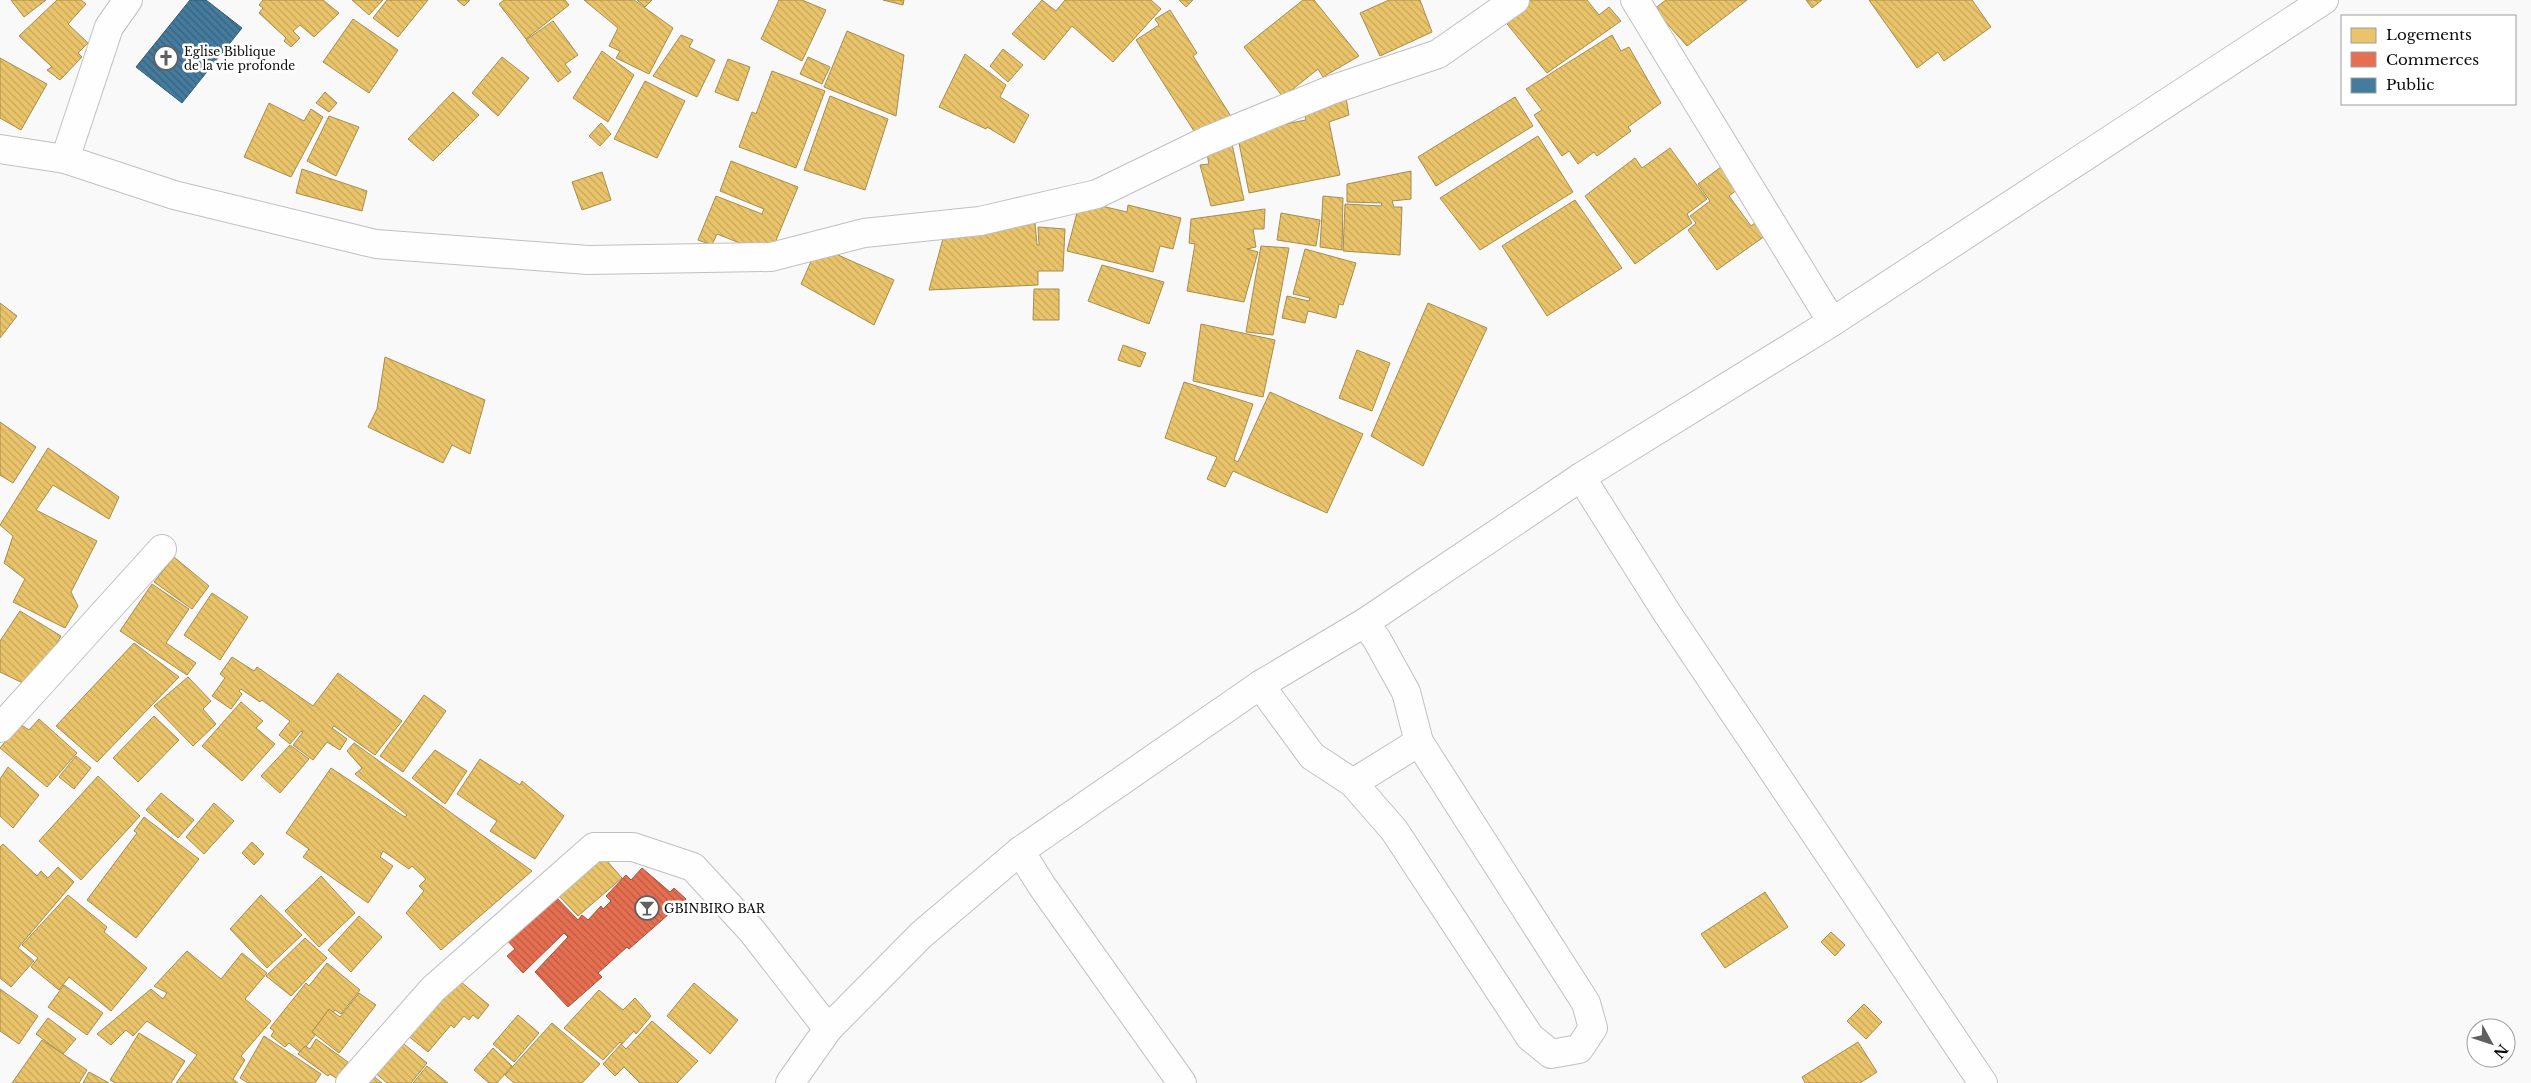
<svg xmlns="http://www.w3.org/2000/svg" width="2531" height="1083" font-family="'Libre Baskerville',serif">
  <defs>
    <pattern id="homes-back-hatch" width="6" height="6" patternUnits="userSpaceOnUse" patternTransform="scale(1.25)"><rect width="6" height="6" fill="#e9c46a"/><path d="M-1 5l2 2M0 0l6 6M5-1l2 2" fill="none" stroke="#c7a75b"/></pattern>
    <pattern id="shops-back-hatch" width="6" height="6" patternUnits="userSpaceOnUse" patternTransform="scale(1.25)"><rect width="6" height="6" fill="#e76f51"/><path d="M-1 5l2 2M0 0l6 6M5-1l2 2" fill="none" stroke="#ba5a42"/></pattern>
    <pattern id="public-back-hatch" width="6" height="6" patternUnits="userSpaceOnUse" patternTransform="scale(1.25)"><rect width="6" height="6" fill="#457b9d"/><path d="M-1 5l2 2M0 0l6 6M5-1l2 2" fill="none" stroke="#38637e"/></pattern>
  </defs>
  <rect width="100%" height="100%" fill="#f9f9fa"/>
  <g fill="url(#homes-back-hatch)" stroke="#a78d4e">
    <polygon points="11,0 46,0 24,17"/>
    <polygon points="57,0 81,0 86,4 68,24 88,43 78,53 82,57 60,80 47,70 52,67 19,36"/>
    <polygon points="263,0 323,0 339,13 314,37 300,25 293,31 300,38 291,47 284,41 286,38 259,13 263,8 259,5"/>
    <polygon points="352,0 383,0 369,15"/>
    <polygon points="387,0 428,0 398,37 373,18"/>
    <polygon points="457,0 470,0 464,6"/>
    <polygon points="504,0 565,0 569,5 526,39 499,4"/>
    <polygon points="584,0 634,0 673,28 649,74 616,58 620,51 609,46 618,28"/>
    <polygon points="637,0 652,0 645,7"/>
    <polygon points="779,0 802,0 826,10 802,61 761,39"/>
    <polygon points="883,0 904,0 903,5"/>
    <polygon points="1042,0 1056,11 1065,0 1151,0 1161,9 1113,62 1072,26 1044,60 1012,34"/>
    <polygon points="1179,0 1193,0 1186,7"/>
    <polygon points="1303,0 1314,0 1359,56 1323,77 1318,69 1283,97 1244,47"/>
    <polygon points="1389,0 1420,0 1432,32 1380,56 1360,13"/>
    <polygon points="1526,0 1587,0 1599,15 1609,7 1621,21 1547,73 1503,19"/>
    <polygon points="1666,0 1747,0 1687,46 1654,9"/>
    <polygon points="1806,0 1822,0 1812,8"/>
    <polygon points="1869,0 1972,0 1991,27 1944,61 1938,52 1917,68"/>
    <polygon points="1170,10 1197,53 1193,56 1232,118 1199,139 1136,40 1159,25 1155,19"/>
    <polygon points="353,19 398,50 369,93 323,62"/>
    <polygon points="553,21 578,55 565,64 571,72 558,82 526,40"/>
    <polygon points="847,31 904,55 896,116 824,87"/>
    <polygon points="681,35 693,40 689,47 715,60 697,97 653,76"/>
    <polygon points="1612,35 1621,51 1629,47 1661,103 1628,127 1631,131 1597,156 1594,152 1578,164 1569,151 1562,156 1534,115 1542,110 1526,89"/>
    <polygon points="1003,49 1023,65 1008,82 990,66"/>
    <polygon points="602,51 634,75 608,122 573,98"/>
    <polygon points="965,54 1006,85 1000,97 1029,115 1014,143 987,127 986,129 939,107"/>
    <polygon points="502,57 529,78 498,116 472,93"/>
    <polygon points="808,57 830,67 822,84 800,74"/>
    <polygon points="0,58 47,84 21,130 0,118"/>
    <polygon points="728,59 750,67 738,101 715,92"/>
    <polygon points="772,71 825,91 796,168 739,147 752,112 756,114"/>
    <polygon points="645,81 685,101 657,158 614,139"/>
    <polygon points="325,92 337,103 329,112 316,103"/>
    <polygon points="453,92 479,115 433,161 408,139"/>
    <polygon points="1345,92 1349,115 1329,122 1340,175 1249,193 1237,133 1306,120 1304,111"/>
    <polygon points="830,96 888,119 865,190 804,170"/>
    <polygon points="1515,97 1533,126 1436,186 1418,157"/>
    <polygon points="269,103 304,121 311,109 323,117 291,177 244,157"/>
    <polygon points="329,116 359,127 336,176 307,161"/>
    <polygon points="601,123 611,134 600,146 589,136"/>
    <polygon points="1538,136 1573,192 1480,250 1440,198"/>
    <polygon points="1232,144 1244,200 1211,206 1200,165 1209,164 1206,149"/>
    <polygon points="1670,148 1707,199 1687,214 1692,223 1635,264 1585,196 1635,158 1642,168"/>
    <polygon points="731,161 798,187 770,255 717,234 712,245 698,240 716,196 762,214 764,209 720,191"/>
    <polygon points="1721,167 1738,189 1729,196 1751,226 1756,222 1765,236 1717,270 1688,230 1696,223 1690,216 1710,201 1698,184"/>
    <polygon points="302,169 367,191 362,211 296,193"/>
    <polygon points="1411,171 1411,199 1392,201 1394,207 1402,207 1400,255 1343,251 1345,204 1381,206 1382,203 1347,202 1347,184"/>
    <polygon points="602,172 611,200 582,210 572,182"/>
    <polygon points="1323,196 1343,198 1342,250 1320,247"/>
    <polygon points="1575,200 1622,268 1547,316 1502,246"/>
    <polygon points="1080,201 1127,212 1128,205 1181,218 1173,249 1160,246 1153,272 1067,251"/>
    <polygon points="1265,209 1264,229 1253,229 1256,247 1247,249 1258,252 1244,302 1187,291 1195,244 1189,243 1191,219"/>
    <polygon points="1281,213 1320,220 1316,246 1277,240"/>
    <polygon points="1035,223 1037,245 1039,245 1038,227 1065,229 1063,271 1038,271 1038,285 929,290 944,235"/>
    <polygon points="818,246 894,280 874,325 801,284"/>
    <polygon points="1261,246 1289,248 1273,335 1246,332"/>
    <polygon points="1305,249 1356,263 1343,305 1339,304 1336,318 1308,311 1305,323 1282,318 1287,296 1309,301 1310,298 1293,294"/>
    <polygon points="1102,265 1164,282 1149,324 1088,301"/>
    <polygon points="1034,289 1059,289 1059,320 1033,320"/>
    <polygon points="0,303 17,316 0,338"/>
    <polygon points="1428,303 1487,328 1423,466 1371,436"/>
    <polygon points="1201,324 1275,340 1263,397 1193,381"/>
    <polygon points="1123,345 1146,353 1140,367 1118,360"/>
    <polygon points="1357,350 1390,363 1372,411 1339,398"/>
    <polygon points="385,357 485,400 470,454 452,445 443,463 368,427 377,409"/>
    <polygon points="1184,382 1253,404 1234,460 1238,462 1270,392 1363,434 1327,513 1233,471 1225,487 1207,479 1217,457 1165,438"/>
    <polygon points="0,422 36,447 13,483 0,475"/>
    <polygon points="48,448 119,497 109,519 53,485 36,510 97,541 71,592 78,606 65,628 13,602 25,579 4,563 13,536 0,525"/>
    <polygon points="174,557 209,586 192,609 154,582"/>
    <polygon points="152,584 189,609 166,643 196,663 187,675 120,631"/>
    <polygon points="212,593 248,617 220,660 184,635"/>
    <polygon points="20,611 61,636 31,687 0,672 0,641"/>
    <polygon points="134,643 179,677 97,762 56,726"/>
    <polygon points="232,657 254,671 257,667 313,706 338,673 402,721 375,755 334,726 332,728 347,739 340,750 327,742 313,760 293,745 303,732 301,731 290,744 279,735 290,721 262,700 260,702 241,689 239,691 242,694 231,709 212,696 225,678 220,674"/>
    <polygon points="188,677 211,701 203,709 216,724 193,746 154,706"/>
    <polygon points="424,695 446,711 403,772 380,756"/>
    <polygon points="241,702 263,721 256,728 275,744 242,781 202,746"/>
    <polygon points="154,716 179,740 138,782 113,758"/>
    <polygon points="39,719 77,753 47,787 0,748 20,724 29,730"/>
    <polygon points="354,743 532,871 441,950 406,913 424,891 419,886 426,879 412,866 409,869 383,851 380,857 393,866 368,903 303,857 309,849 286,833 331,768 405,817 407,815 355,774 362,768 347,751"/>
    <polygon points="290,745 309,759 280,793 261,776"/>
    <polygon points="435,750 467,771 445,804 412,778"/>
    <polygon points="76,756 91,768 74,789 59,777"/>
    <polygon points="480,759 520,785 522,781 564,816 535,859 490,831 497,821 457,794"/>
    <polygon points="8,767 39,795 13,828 0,816 0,779"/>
    <polygon points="98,776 140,816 81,880 39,841"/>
    <polygon points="161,793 194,820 178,838 146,810"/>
    <polygon points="214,803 234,821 204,854 186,837"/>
    <polygon points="144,817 199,859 136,938 87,900 137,833 134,831"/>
    <polygon points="252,842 264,854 254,865 242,853"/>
    <polygon points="3,844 37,876 41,871 48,878 58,867 74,882 18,948 34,961 11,987 0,978 0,847"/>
    <polygon points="600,853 622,878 578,916 556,893"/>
    <polygon points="321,876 355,913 319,947 285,911"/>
    <polygon points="1765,892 1788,927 1725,968 1701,934"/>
    <polygon points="68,895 107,927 104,932 147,968 111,1011 69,977 59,990 31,967 38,958 22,945"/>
    <polygon points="261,895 302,935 267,968 230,929"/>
    <polygon points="359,916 382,937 351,972 328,950"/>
    <polygon points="1831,932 1845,945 1835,956 1821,942"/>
    <polygon points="305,938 327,958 291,996 266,976"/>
    <polygon points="187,951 221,979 242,953 267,973 245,999 271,1021 241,1056 245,1060 233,1079 238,1083 176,1083 197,1055 147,1021 133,1036 126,1030 111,1045 97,1034 151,989 163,999 167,993 154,986"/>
    <polygon points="327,963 360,990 341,1014 335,1010 301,1053 289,1043 285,1047 271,1036 274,1031 270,1028 306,983 309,986"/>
    <polygon points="455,977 489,1005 478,1019 473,1015 469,1020 464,1016 454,1028 451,1025 428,1052 407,1035"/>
    <polygon points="694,983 738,1020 710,1054 667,1016"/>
    <polygon points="64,985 103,1013 87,1035 48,1007"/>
    <polygon points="0,989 38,1016 19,1044 0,1031"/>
    <polygon points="599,990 623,1010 635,998 651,1016 636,1034 634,1031 622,1044 620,1042 603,1060 564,1028"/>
    <polygon points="359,993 376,1005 339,1053 312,1032 329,1009 340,1017"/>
    <polygon points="1864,1004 1882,1022 1866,1039 1847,1021"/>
    <polygon points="518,1015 539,1033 514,1062 493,1044"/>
    <polygon points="48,1018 76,1039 63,1054 36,1034"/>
    <polygon points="652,1021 698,1061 677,1083 640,1083 624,1067 615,1076 603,1064 621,1044 626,1049"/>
    <polygon points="552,1023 600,1064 582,1083 514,1083 505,1075"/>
    <polygon points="139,1033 185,1061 171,1083 115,1083 110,1080"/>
    <polygon points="264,1036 321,1074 315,1083 248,1083 240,1078"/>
    <polygon points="316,1039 348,1062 336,1078 330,1074 328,1076 298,1054 305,1046 310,1049"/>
    <polygon points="42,1040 87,1070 79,1083 12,1083"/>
    <polygon points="399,1040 427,1063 411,1083 387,1083 373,1071"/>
    <polygon points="1858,1042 1877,1072 1860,1083 1805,1083 1802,1077"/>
    <polygon points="493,1048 512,1066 497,1083 489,1083 474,1070"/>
    <polygon points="427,1066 448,1083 413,1083"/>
    <polygon points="89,1072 109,1083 83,1083"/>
    <polygon points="371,1074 382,1083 363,1083"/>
  </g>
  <polygon fill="url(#shops-back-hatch)" stroke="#a6523d" points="642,868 670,892 674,888 686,899 629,949 627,947 598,973 602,977 568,1007 535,972 568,937 564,933 523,973 507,956 515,949 505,938 553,894 578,920 582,915 588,920 601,906 603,909 611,901 606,896 626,875 631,880"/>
  <polygon fill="url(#public-back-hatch)" stroke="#345a72" points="190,0 206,0 242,28 182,103 136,67"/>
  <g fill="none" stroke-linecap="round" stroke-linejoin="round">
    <g stroke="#c0c0c1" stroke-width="30">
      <g id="minor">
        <polyline points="1635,0 1832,322"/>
        <polyline points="0,149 65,159 174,195 376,244 588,260 771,257 864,233 980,221 1097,194 1206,141 1331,90 1438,54 1515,0"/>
        <polyline points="65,159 109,27 128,0"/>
        <polyline points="1581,477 1667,613 1983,1083"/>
        <polyline points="1260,685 1312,756 1353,783 1394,830 1530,1037 1551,1054 1579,1049 1593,1028 1586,1003 1419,742 1406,692 1376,638 1364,623"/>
        <polyline points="0,728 162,549"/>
        <polyline points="1353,783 1419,742"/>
        <polyline points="1020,851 1042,886 1182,1083"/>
        <polyline points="350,1083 433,989 594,847 633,847 693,867 752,931 828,1029"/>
      </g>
    </g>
    <g stroke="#c0c0c1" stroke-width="30">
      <polyline id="tertiary" points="790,1083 828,1029 921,935 1020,851 1260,685 1364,623 1581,477 1832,322 2324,0"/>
    </g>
    <use href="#minor" stroke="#fefefe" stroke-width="28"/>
    <use href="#tertiary" stroke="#fefefe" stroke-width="28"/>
  </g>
  <defs>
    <g id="church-ring" transform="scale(1.25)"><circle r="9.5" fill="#fff" stroke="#606060" stroke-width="1.5"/><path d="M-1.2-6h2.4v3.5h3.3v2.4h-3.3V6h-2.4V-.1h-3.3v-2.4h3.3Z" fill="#606060"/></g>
    <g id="bar-ring" transform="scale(1.25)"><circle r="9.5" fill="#fff" stroke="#606060" stroke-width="1.5"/><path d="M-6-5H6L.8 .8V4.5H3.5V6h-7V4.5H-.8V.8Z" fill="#606060"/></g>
  </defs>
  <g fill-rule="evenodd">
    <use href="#church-ring" x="166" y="58"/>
    <use href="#bar-ring" x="647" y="908"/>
  </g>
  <g text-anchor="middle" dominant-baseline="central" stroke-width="5" stroke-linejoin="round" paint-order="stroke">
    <g font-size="12" fill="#0d0d0d" stroke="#fff" text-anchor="start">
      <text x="184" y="51">Eglise Biblique<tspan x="184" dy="14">de la vie profonde</tspan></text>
      <text x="664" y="908">GBINBIRO BAR</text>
    </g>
  </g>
  <rect x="2341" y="15" width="175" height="90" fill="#ffffff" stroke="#9e9e9e"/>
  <rect x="2351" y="28" width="25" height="15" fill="#e9c46a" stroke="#9e9e9e"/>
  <text x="2386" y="40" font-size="15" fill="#0d0d0d">Logements</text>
  <rect x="2351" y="52" width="25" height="15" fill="#e76f51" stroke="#9e9e9e"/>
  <text x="2386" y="65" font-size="15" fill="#0d0d0d">Commerces</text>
  <rect x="2351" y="78" width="25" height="15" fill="#457b9d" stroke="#9e9e9e"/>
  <text x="2386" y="90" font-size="15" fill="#0d0d0d">Public</text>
  <g transform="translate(2491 1043) rotate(130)"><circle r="24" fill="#ffffff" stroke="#9e9e9e"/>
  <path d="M0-4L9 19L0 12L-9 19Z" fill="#606060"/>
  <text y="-8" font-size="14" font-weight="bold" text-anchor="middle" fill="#0d0d0d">N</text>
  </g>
</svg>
